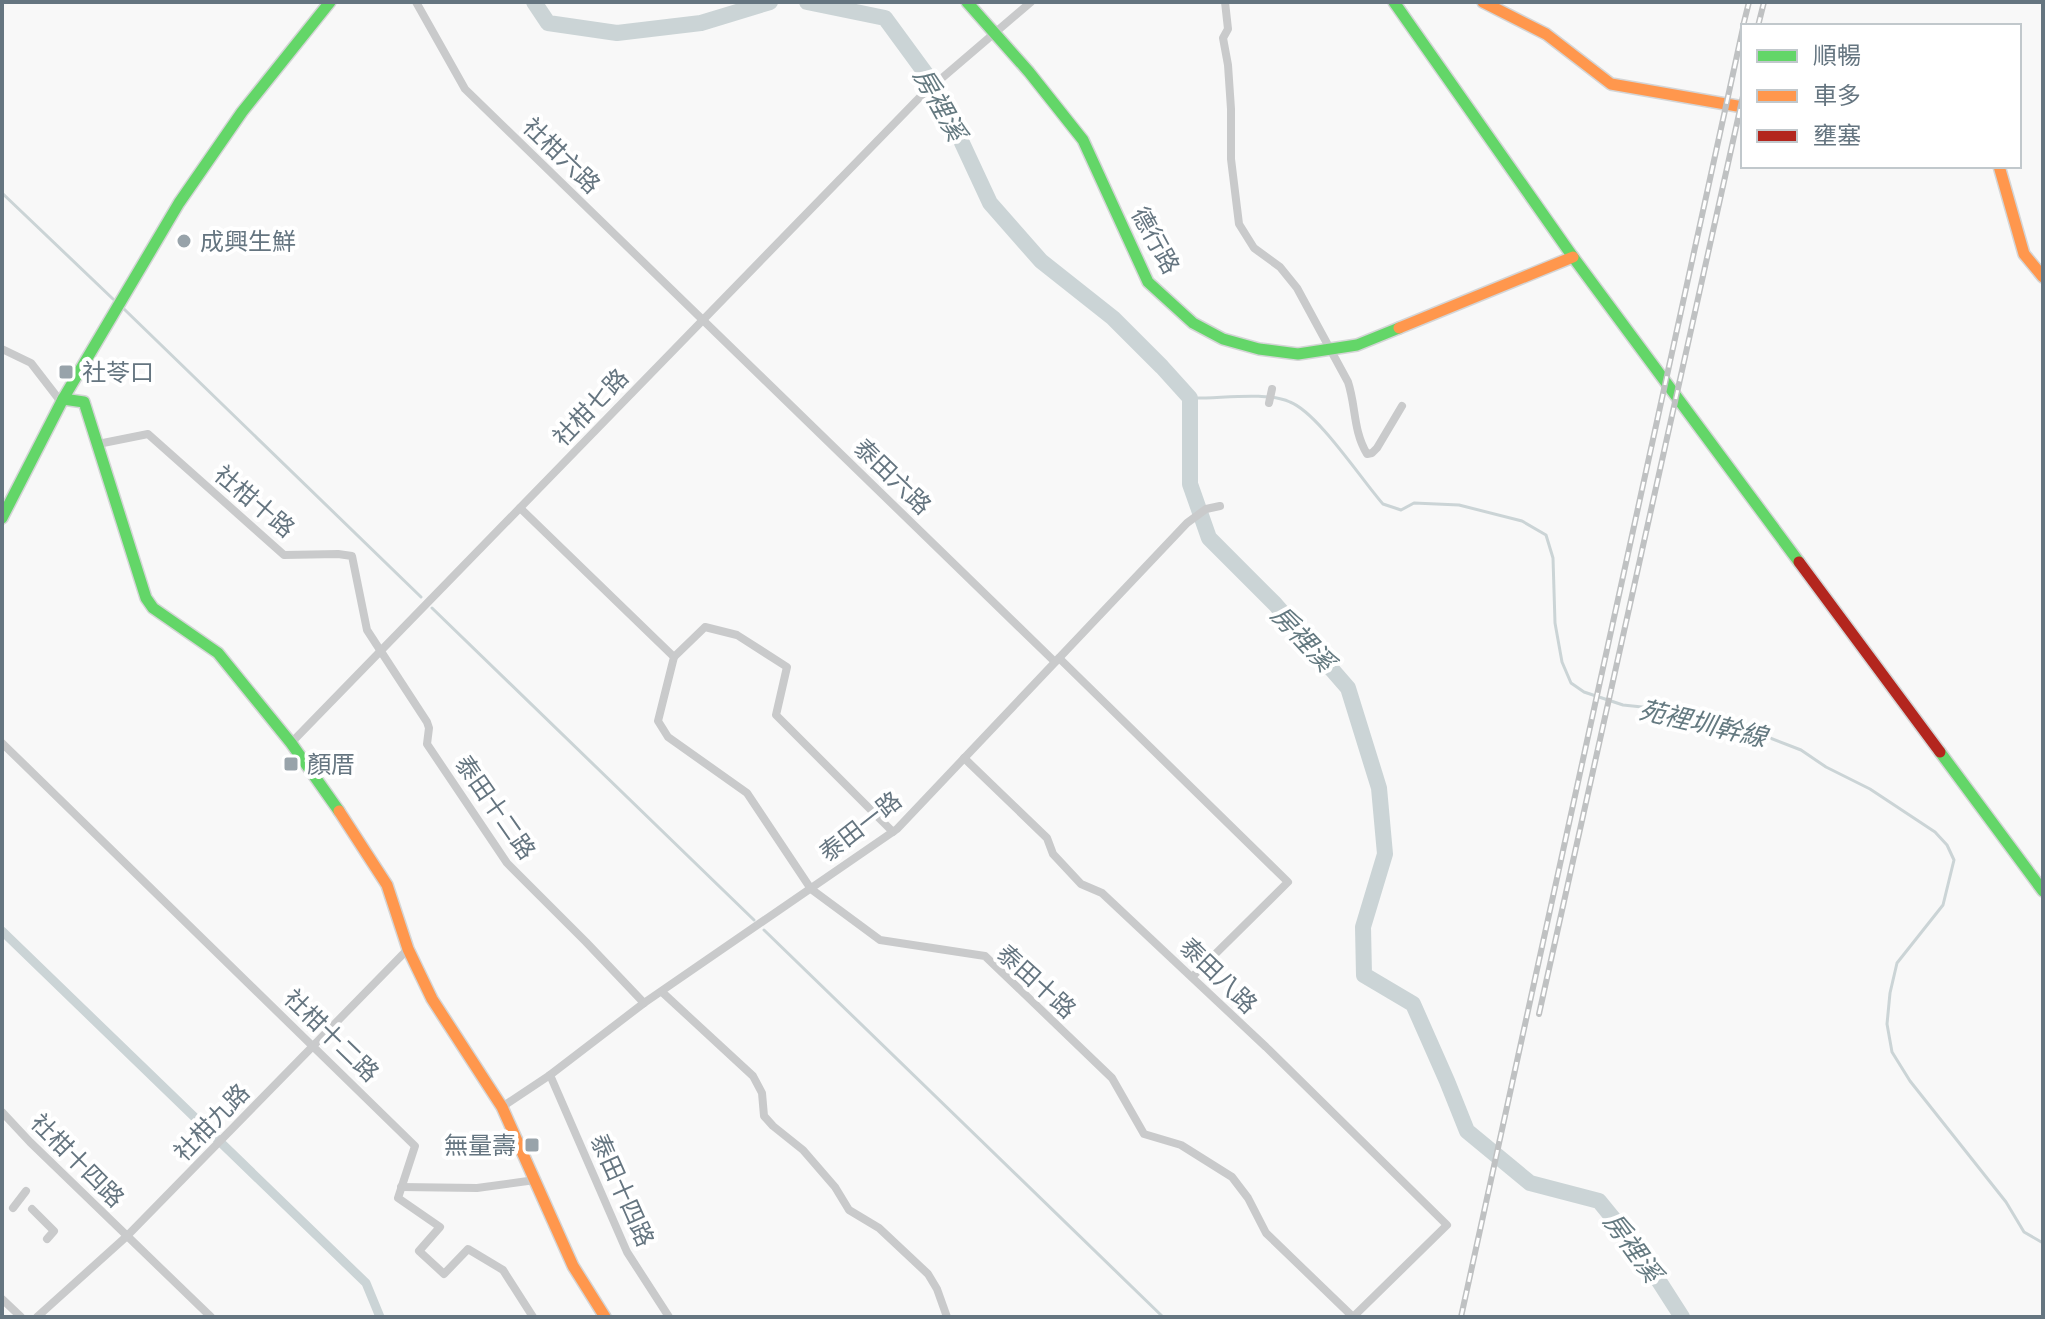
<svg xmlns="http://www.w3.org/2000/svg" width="2045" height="1319" font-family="Quicksand,'Noto Sans TC',sans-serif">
  <rect width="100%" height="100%" fill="#f8f8f8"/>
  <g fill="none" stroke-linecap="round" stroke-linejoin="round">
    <g stroke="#cbd4d6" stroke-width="3">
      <polyline points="2,193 113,299"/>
      <polyline points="124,309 421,597"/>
      <path d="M1190,398C1219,399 1265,391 1290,402C1318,413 1361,479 1383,504L1401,510L1414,503L1459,505L1522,521L1546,535L1553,558L1555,623L1562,662L1571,683L1584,692L1623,705L1661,709L1707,722L1742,727L1801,750L1826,767L1870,789L1935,832L1947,845L1954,860L1943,905L1897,963L1890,993L1887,1024L1892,1052L1910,1081L2006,1202L2024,1232L2043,1243"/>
      <polyline points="432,608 754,920"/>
      <polyline points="764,930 1163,1317"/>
    </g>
    <polyline stroke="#cbd4d6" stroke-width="9" points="2,931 366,1283 380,1317"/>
    <g stroke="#cbd4d6" stroke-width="16">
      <polyline points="534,2 548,23 617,33 701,23 770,2"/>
      <polyline points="807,2 885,18 937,89 990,203 1041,261 1113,318 1162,367 1190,398 1190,484 1209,538 1275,604 1348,688 1379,788 1385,854 1363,927 1364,975 1413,1004 1447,1081 1467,1131 1530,1183 1599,1201 1639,1250 1682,1317"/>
    </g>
    <g stroke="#d4d5d6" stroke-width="14">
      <g id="fast">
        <polyline points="967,2 1029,72 1083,140 1148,282 1193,323 1223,339 1259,349 1298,354 1357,345 1399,328"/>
        <polyline points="1394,2 1573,257 1799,562"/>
        <polyline points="63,399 84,402 146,598 153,608 218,653 291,743 339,811"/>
        <polyline points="2,518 63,399 179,203 242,112 330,2"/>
        <polyline points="1940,752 2043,891"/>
      </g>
    </g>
    <g stroke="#d4d5d6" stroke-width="14">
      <g id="slow">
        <polyline points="1483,2 1546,34 1611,84 1743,107"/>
        <polyline points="1999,166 2024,254 2043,277"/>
        <polyline points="1399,328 1573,257"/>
        <polyline points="339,811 387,885 408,949 432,999 502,1107 573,1266 605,1317"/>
      </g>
    </g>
    <g stroke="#d4d5d6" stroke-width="14">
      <polyline id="jam" points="1799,562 1940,752"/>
    </g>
    <g stroke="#c9cacb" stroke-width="8">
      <polyline points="416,2 465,89 1055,662"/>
      <path d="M1225,2L1228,29L1223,38L1228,65L1231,109V159L1239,224L1254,248L1280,267L1297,288L1348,382C1356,406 1353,431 1367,454L1372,453L1377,448L1402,406"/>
      <polyline points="2,349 31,363 58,398 63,399"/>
      <polyline points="1269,403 1272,389"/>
      <polyline points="98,444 148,434 284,555 338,554 352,556 367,630 427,722 429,728 427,744 507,863 586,942 644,1003"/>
      <polyline points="520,508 674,657 658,721 668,737 747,793 811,889 880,940 985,956 1112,1078 1144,1134 1181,1145 1232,1177 1248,1198 1266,1233 1353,1317"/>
      <polyline points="674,657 705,627 737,635 787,667 776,715 893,832"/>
      <polyline points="1059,658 1288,882 1192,977"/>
      <polyline points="2,743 415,1146 398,1198 440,1227 419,1251 444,1274 468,1249 503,1270 533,1317"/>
      <polyline points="291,743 921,96 1031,2"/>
      <polyline points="964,758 1047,838 1053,854 1081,884 1102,893 1266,1047 1447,1225 1353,1317"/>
      <polyline points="662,992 753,1076 762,1093 764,1116 773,1126 803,1150 835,1187 849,1210 879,1228 928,1274 937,1289 947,1317"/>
      <polyline points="550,1075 627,1252 669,1317"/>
      <polyline points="502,1107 550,1075 644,1003 897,829 1187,523 1206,509 1220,506"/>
      <polyline points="2,1112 30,1142 211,1317"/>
      <polyline points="401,1187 477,1188 535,1180"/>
      <polyline points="13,1208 26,1191"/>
      <polyline points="32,1209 54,1231 47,1239"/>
      <polyline points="2,1299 21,1317"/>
      <polyline points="37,1317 127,1236 408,949"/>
    </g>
    <use href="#fast" stroke="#63d668" stroke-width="11"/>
    <use href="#slow" stroke="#ff974d" stroke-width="11"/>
    <use href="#jam" stroke="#b3261e" stroke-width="11"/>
    <g stroke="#bfc1c2" stroke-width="6">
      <g id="rail">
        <polyline points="1743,26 1749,2"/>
        <polyline points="1758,26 1764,2"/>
        <polyline points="1539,1014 1743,96"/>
        <polyline points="1461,1317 1743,28"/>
      </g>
    </g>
    <use href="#rail" stroke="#fff" stroke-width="3" stroke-dasharray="9" stroke-linecap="butt"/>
  </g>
  <g fill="#98a3aa" stroke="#fff" stroke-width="3">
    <circle cx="184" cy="241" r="8"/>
    <rect x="58" y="364" width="16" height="16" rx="4"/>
    <rect x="283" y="756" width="16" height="16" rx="4"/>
    <rect x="524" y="1137" width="16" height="16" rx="4"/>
  </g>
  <g text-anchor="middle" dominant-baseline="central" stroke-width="8" stroke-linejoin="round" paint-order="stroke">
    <g font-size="24" fill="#657580" stroke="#fff">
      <text transform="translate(562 155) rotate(44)">社柑六路</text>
      <text transform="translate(1156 240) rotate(61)">德行路</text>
      <text transform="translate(590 407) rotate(-46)">社柑七路</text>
      <text transform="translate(893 476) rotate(44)">泰田六路</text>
      <text transform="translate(255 501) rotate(40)">社柑十路</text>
      <text transform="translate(496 807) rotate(55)">泰田十二路</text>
      <text transform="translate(860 826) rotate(-38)">泰田一路</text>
      <text transform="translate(1219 975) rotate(44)">泰田八路</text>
      <text transform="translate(1037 981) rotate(42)">泰田十路</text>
      <text transform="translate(332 1035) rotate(44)">社柑十二路</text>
      <text transform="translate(211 1122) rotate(-46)">社柑九路</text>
      <text transform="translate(78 1160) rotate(45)">社柑十四路</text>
      <text transform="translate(623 1190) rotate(66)">泰田十四路</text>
    </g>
    <g font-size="24" fill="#657580" stroke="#fff" text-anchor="start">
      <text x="200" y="241">成興生鮮</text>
      <text x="82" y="372">社苓口</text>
      <text x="307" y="764">顏厝</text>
      <text x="516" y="1145" text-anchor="end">無量壽</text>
    </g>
    <g font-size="26" font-style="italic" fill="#657a81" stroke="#fff">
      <text transform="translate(940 104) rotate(61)">房裡溪</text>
      <text transform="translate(1303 638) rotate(47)">房裡溪</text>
      <text transform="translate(1703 723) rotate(13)">苑裡圳幹線</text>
      <text transform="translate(1633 1247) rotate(54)">房裡溪</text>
    </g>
  </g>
  <rect width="2045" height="1319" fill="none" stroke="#657580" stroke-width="8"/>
  <rect x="1741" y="24" width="280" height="144" fill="#ffffff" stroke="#c1c8cc" stroke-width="2"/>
  <rect x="1757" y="50" width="40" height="12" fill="#63d668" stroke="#c1c8cc" stroke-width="2"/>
  <text x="1813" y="64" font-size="24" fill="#657580">順暢</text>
  <rect x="1757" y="90" width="40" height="12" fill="#ff974d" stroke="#c1c8cc" stroke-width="2"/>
  <text x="1813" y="104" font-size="24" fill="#657580">車多</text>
  <rect x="1757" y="130" width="40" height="12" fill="#b3261e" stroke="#c1c8cc" stroke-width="2"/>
  <text x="1813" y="144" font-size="24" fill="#657580">壅塞</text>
</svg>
